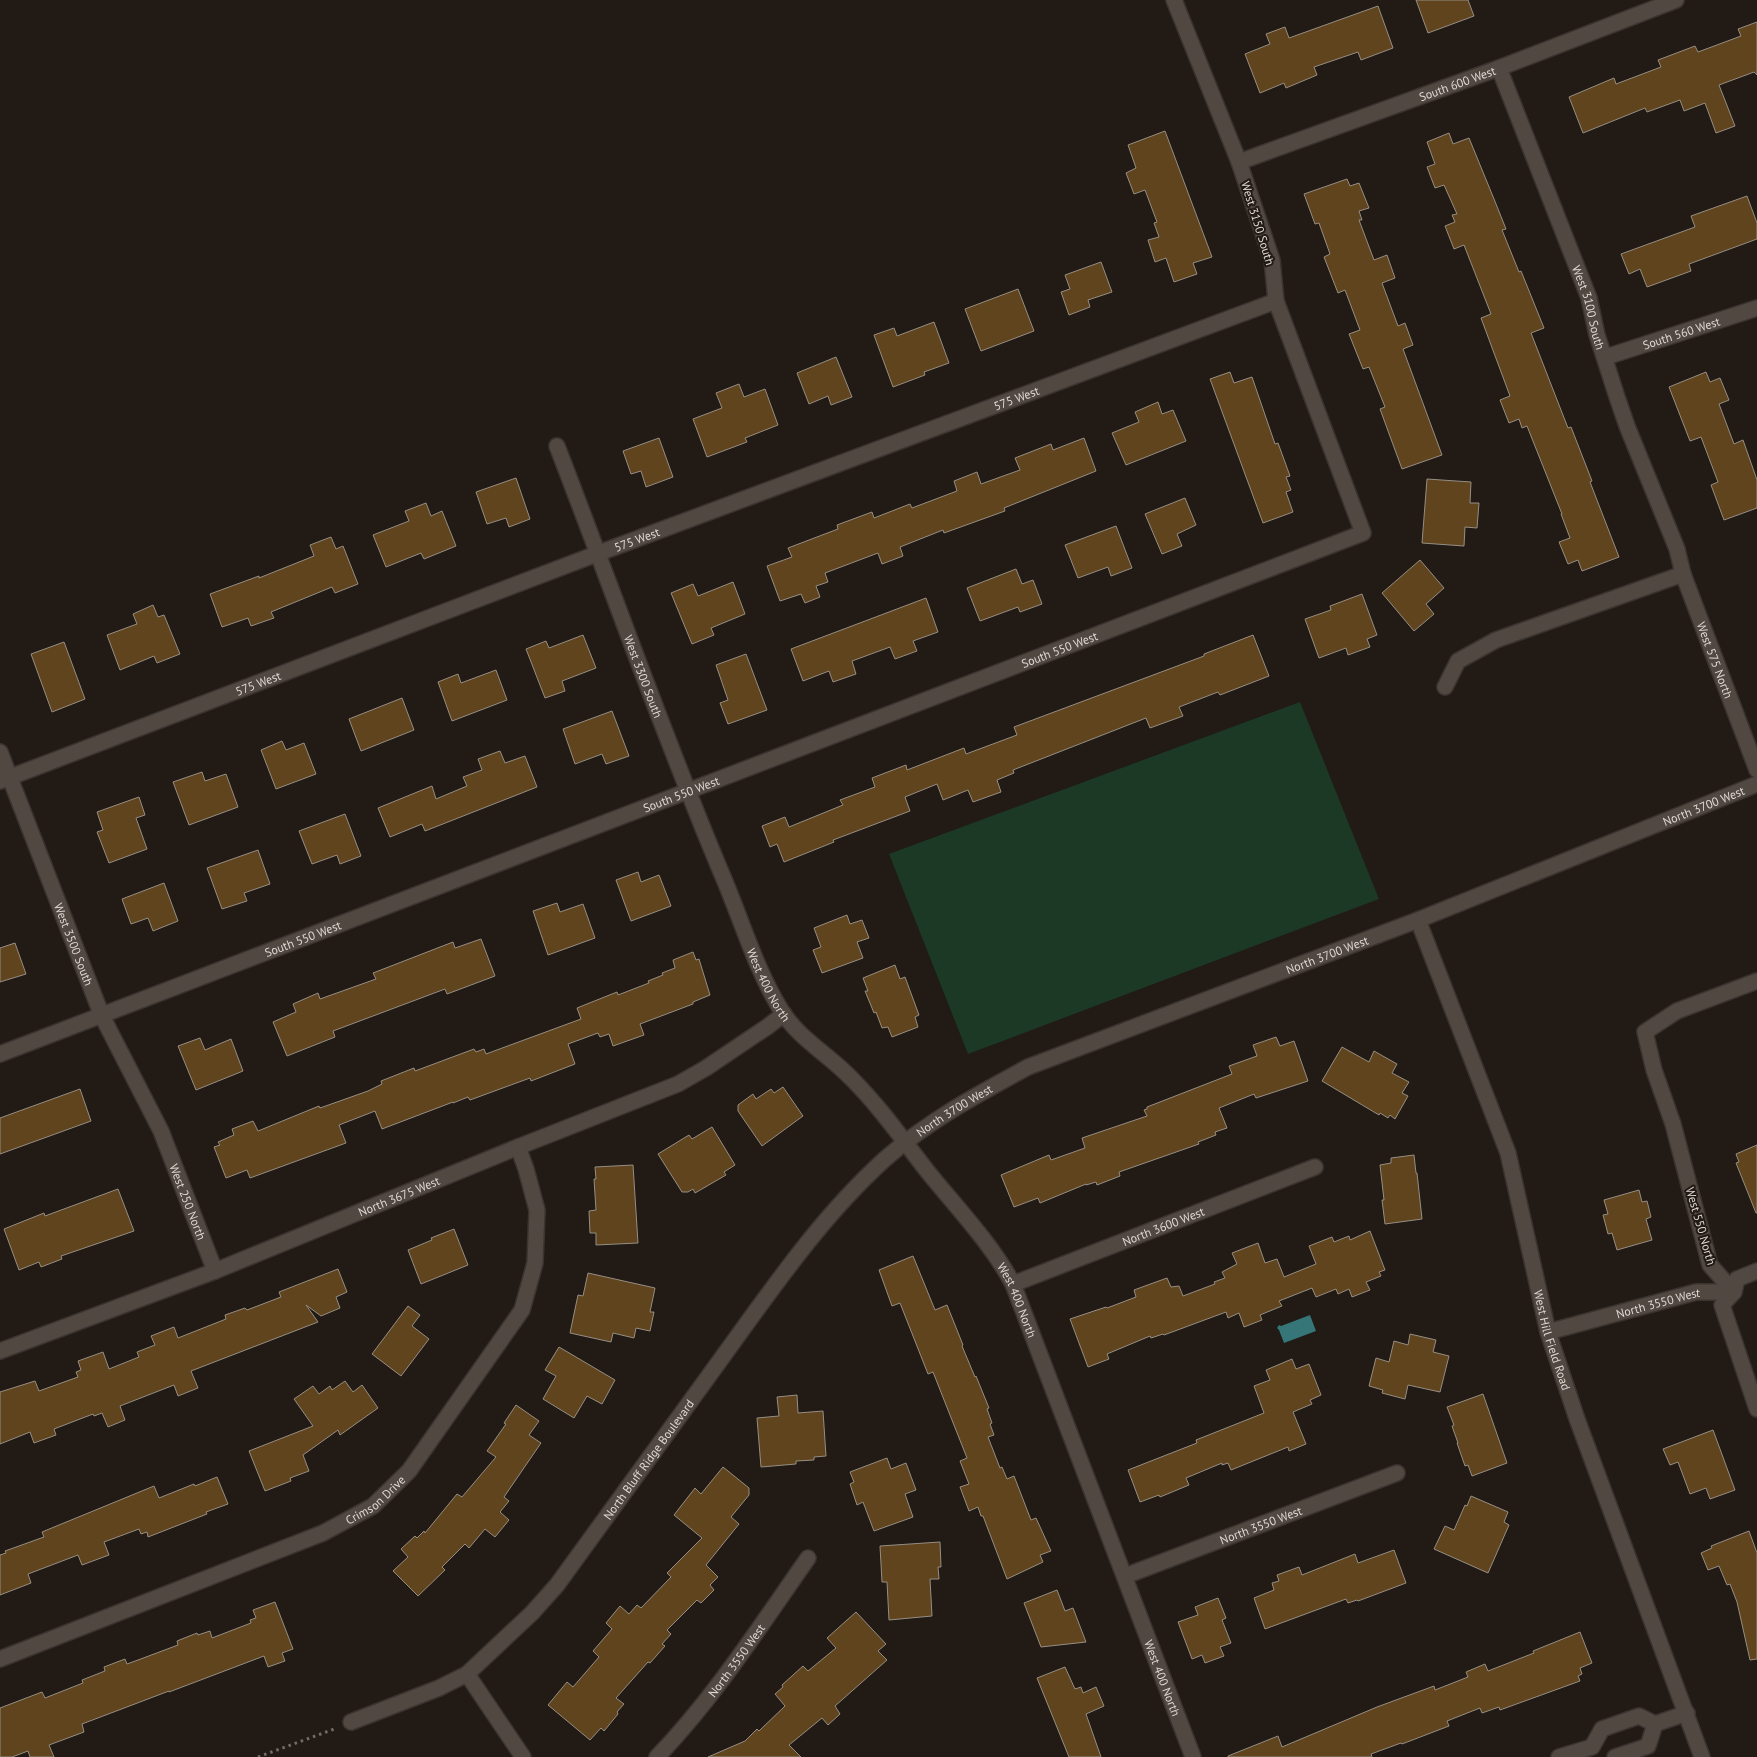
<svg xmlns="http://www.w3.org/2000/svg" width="1757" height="1757" font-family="'PT Sans',sans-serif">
  <rect width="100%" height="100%" fill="#221a14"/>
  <polygon fill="#1b3924" points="1300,702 1379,899 968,1054 889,854"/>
  <polygon fill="#367578" points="1310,1315 1316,1331 1284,1343 1279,1330 1277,1328 1279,1325 1281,1326"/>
  <g fill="#5f441e" stroke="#968e84">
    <polygon points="1416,0 1468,0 1474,16 1428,33"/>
    <polygon points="1378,6 1393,48 1361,60 1358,52 1314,67 1317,75 1286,88 1284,83 1260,93 1245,54 1270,44 1266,34 1285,27 1289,38"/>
    <polygon points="1757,22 1757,75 1754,72 1719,85 1735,126 1716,133 1705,103 1684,111 1680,100 1647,112 1645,108 1583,133 1569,97 1614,78 1616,84 1661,67 1658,60 1695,46 1698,52 1741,36 1738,29"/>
    <polygon points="1165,131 1212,257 1193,263 1197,274 1174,282 1166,258 1155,262 1148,240 1159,237 1154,223 1157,222 1145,190 1134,194 1126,173 1136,168 1128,145"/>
    <polygon points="1449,133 1453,144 1469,138 1494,199 1506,229 1502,230 1519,272 1521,271 1544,328 1531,333 1568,428 1571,427 1592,481 1590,482 1619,557 1582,571 1578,560 1568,564 1559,542 1570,538 1561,514 1562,514 1527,426 1522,428 1519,419 1509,423 1500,400 1510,396 1481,318 1491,314 1464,245 1454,249 1445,226 1455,222 1452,215 1457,214 1444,185 1435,188 1427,167 1435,164 1427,142"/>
    <polygon points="1347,179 1350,186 1359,183 1369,208 1359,211 1362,220 1359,220 1374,260 1387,255 1395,278 1382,283 1398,326 1405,323 1413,345 1403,349 1442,455 1402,469 1380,409 1385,407 1369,367 1363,369 1349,334 1360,330 1345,290 1338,293 1324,257 1330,254 1319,223 1315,224 1304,194"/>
    <polygon points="1747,196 1757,223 1757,239 1689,264 1691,271 1647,287 1640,269 1629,274 1621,254 1695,227 1691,216"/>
    <polygon points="1101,262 1112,292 1088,300 1090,307 1069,315 1061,292 1070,289 1065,275"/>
    <polygon points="1018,289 1034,331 981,351 965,309"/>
    <polygon points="934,322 949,363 924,372 925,375 893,387 874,335 894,328 897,336"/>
    <polygon points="836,357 852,397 831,405 828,396 809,404 797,373"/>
    <polygon points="1230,372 1234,383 1252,377 1275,444 1278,443 1290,476 1286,477 1291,490 1286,492 1293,512 1263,523 1210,379"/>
    <polygon points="1706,372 1710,382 1720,378 1729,400 1719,404 1734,444 1743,440 1757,480 1757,508 1724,520 1711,485 1718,482 1701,437 1690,441 1669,387"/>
    <polygon points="739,384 744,397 765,389 778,425 745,438 747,442 707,457 693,419 722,408 716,393"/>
    <polygon points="1158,402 1162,414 1173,410 1186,441 1126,465 1112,433 1139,422 1135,412"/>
    <polygon points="659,438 673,477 646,487 641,471 631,474 623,451"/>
    <polygon points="1084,438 1096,471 1004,508 1005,511 944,533 943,530 900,547 903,556 882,564 878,553 825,573 828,582 816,586 820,597 805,603 801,594 780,601 767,566 792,557 788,548 838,529 837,525 872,512 874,518 910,504 912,508 957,491 954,481 977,472 981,484 1020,470 1015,458 1051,444 1053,450"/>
    <polygon points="516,478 530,519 509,527 506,518 487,524 476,492"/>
    <polygon points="1427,479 1471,482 1470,503 1479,503 1477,528 1465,527 1464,546 1422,543"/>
    <polygon points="1185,498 1196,525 1177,534 1182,546 1162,554 1145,514"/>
    <polygon points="426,503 431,516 442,511 456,546 424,559 421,553 386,567 373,535 409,521 405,511"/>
    <polygon points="1116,526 1132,568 1111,576 1108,567 1078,578 1065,545"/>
    <polygon points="331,537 336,549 343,546 358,584 335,593 332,587 271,612 274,618 251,626 248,618 222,627 210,594 259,576 259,578 314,556 310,545"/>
    <polygon points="1420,560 1444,588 1426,604 1434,614 1414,631 1382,593"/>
    <polygon points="1016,569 1022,584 1033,580 1042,604 1020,612 1018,607 980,621 967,588"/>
    <polygon points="733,582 745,614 711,628 714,635 692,644 671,593 693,584 698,596"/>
    <polygon points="1362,594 1377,635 1367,639 1370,647 1348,655 1346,648 1319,658 1305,619 1331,610 1330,606"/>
    <polygon points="926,598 938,632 913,641 917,651 895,659 890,647 852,661 856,674 833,682 829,671 803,681 791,649"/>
    <polygon points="153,605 158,617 164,615 180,654 157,663 154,656 120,670 107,635 137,624 133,614"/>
    <polygon points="583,635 596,668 562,681 565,691 545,698 526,649 546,641 549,648"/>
    <polygon points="1253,635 1269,676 1220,695 1218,692 1179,707 1183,716 1150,728 1146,718 1013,770 1014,773 997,780 1001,792 973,802 968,790 943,800 937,784 905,797 910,811 833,840 834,842 784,862 777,844 770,847 762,826 785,817 789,827 843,805 840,800 875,787 872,778 906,765 907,770 964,748 966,754 1017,735 1014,727 1204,656 1204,654"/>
    <polygon points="64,642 85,699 52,712 31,654"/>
    <polygon points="746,654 767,710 728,724 720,703 728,700 716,665"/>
    <polygon points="496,670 507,700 452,721 438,682 458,674 461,683"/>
    <polygon points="402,698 414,730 361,751 349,719"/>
    <polygon points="612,711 629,756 606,764 602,754 575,764 563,729"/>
    <polygon points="282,741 286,750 304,743 316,774 276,789 261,750"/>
    <polygon points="500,751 505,763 525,756 537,787 425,831 422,824 390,837 378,808 432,786 436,799 467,786 463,777 482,770 478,759"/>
    <polygon points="202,772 205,781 226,774 238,807 189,825 173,782"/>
    <polygon points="139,797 145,815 136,818 147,849 109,863 97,832 103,830 97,812"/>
    <polygon points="345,814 361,856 340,864 337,855 312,864 299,831"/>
    <polygon points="258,850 270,884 244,893 247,901 222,909 207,868"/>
    <polygon points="638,872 641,882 659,875 671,906 631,921 616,880"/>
    <polygon points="164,883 178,921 153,931 148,918 131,924 122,899"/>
    <polygon points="557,903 560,912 583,904 595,938 548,955 533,911"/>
    <polygon points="847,915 850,924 862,920 869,938 857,942 863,958 822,973 813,950 821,947 814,928"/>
    <polygon points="481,939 495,976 447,994 445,989 333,1031 335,1037 287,1056 273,1022 296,1012 293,1004 318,993 320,999 376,979 373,973 453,942 455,948"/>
    <polygon points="15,943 26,974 0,982 0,948"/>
    <polygon points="693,952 696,960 699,959 710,995 693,1002 693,1004 640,1024 644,1035 613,1046 609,1034 600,1037 598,1033 568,1044 575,1064 531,1081 530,1078 470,1100 468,1097 453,1103 453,1102 382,1129 375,1111 339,1125 346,1143 250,1178 247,1170 226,1178 214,1147 220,1145 218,1142 234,1135 232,1129 253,1121 258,1131 319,1106 320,1108 368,1091 382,1084 381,1081 414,1068 415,1071 474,1049 476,1052 484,1049 486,1054 581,1019 577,1008 617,992 618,995 649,983 648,981 663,975 662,973 675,968 673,960"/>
    <polygon points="895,965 900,979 905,977 919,1015 915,1017 918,1027 892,1037 888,1027 882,1028 876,1012 874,1013 865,991 868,991 863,978"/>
    <polygon points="1276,1037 1280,1046 1294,1041 1308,1081 1256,1098 1254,1094 1219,1108 1227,1128 1215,1132 1216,1135 1198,1142 1199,1144 1119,1172 1120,1176 1097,1185 1096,1182 1086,1185 1086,1184 1040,1203 1038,1198 1014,1207 1001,1175 1049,1155 1051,1160 1085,1148 1082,1138 1147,1116 1144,1110 1147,1109 1147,1107 1232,1074 1229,1066 1257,1056 1253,1045"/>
    <polygon points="200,1038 205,1050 231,1039 243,1071 196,1090 178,1046"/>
    <polygon points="1342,1047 1369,1062 1374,1051 1397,1064 1392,1073 1409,1082 1402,1093 1408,1096 1395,1119 1390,1115 1388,1118 1380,1113 1379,1115 1322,1081"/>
    <polygon points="783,1087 803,1116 762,1146 738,1111 738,1105 753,1094 756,1099 771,1089 774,1093"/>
    <polygon points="80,1089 91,1121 0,1154 0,1118"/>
    <polygon points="712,1127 735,1165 724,1172 726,1175 695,1193 693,1189 688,1192 682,1192 658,1154 689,1135 692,1139"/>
    <polygon points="1757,1145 1757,1213 1756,1213 1736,1163 1739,1162 1736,1154"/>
    <polygon points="1414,1155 1416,1173 1417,1173 1422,1219 1385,1224 1382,1200 1384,1200 1380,1165 1391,1163 1391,1158"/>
    <polygon points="633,1165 638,1243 596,1245 596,1233 590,1233 589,1211 596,1210 594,1179 596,1179 595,1167"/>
    <polygon points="118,1189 134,1231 61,1256 62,1259 41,1267 39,1262 19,1270 4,1229 44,1213 45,1216"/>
    <polygon points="1639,1190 1642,1202 1647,1201 1651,1217 1646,1219 1652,1240 1617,1250 1612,1233 1608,1234 1603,1215 1608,1214 1604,1200"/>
    <polygon points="454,1229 468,1265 421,1284 408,1250 432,1240 431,1238"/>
    <polygon points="1370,1231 1385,1270 1379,1272 1381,1276 1366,1282 1370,1290 1352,1297 1349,1289 1338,1294 1336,1289 1316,1297 1312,1288 1279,1301 1282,1306 1260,1315 1262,1320 1244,1327 1239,1313 1228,1318 1226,1312 1164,1335 1163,1334 1151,1338 1150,1336 1107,1354 1109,1359 1088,1367 1070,1319 1106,1307 1107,1308 1136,1297 1134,1290 1167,1278 1171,1287 1179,1286 1183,1296 1215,1284 1214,1282 1225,1278 1222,1272 1237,1264 1232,1253 1258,1243 1265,1263 1277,1259 1284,1277 1316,1264 1309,1246 1332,1237 1334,1242 1349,1236 1350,1240"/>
    <polygon points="913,1256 935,1310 947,1305 963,1345 962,1346 975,1377 976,1376 989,1408 987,1409 992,1423 990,1424 994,1435 988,1437 1000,1468 1002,1467 1007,1479 1014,1476 1031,1520 1036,1518 1051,1551 1040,1555 1043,1562 1007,1579 983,1516 981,1516 978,1507 969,1511 960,1487 969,1484 960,1461 967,1458 933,1372 928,1374 900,1303 892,1306 879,1270"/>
    <polygon points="338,1269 347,1292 336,1297 340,1308 321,1316 306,1305 318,1322 191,1371 198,1388 178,1396 174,1385 120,1406 125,1420 108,1427 102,1413 94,1416 93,1414 54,1429 56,1435 34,1443 30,1432 0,1444 0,1392 35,1381 39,1391 78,1377 76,1372 81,1370 78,1361 103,1352 109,1369 139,1357 137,1352 155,1345 151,1336 174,1327 178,1338 226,1319 225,1315 245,1308 247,1310 281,1297 279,1292"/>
    <polygon points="588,1273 655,1288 650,1312 654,1312 650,1331 636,1328 634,1338 613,1333 611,1342 570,1333 578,1295 583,1296"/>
    <polygon points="408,1306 420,1315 412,1326 429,1339 401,1376 372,1354"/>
    <polygon points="1410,1334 1436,1340 1433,1352 1449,1356 1440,1392 1408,1385 1405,1399 1382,1393 1383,1390 1369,1386 1376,1358 1389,1362 1394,1341 1408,1345"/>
    <polygon points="559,1347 615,1380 602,1404 587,1396 574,1418 543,1399 556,1376 545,1370"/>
    <polygon points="1292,1359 1296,1369 1309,1364 1321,1395 1310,1400 1312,1404 1293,1412 1306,1444 1289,1451 1288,1447 1231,1470 1228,1463 1222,1465 1222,1463 1186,1478 1189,1485 1160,1497 1159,1495 1140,1502 1128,1470 1197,1443 1196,1440 1264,1413 1254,1386 1270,1380 1266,1370"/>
    <polygon points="345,1381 353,1392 362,1385 378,1408 340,1435 338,1430 303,1455 309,1471 290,1478 291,1481 265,1491 249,1451 313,1426 294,1399 313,1386 319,1394 330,1386 332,1390"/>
    <polygon points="1483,1394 1507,1463 1472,1476 1468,1465 1465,1466 1457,1443 1458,1443 1452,1426 1454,1425 1447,1407"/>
    <polygon points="797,1395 798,1413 823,1411 826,1456 814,1457 814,1460 796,1461 796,1464 761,1467 757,1418 779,1416 777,1397"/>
    <polygon points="516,1405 539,1421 529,1435 541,1443 504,1497 509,1501 500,1512 509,1520 495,1537 485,1529 469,1548 465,1544 442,1567 445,1570 418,1596 393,1571 408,1557 401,1549 415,1536 417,1538 424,1531 425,1533 457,1494 462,1497 496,1457 487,1451 506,1424 504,1423"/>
    <polygon points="1713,1430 1735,1490 1710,1499 1706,1488 1690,1494 1678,1462 1670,1465 1663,1449"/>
    <polygon points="887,1458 891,1469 906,1463 916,1490 905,1494 913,1517 874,1531 863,1502 857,1505 850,1484 854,1482 850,1472"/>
    <polygon points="723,1467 749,1488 749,1495 731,1517 739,1524 706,1565 718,1577 710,1585 714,1590 701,1603 697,1600 667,1630 671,1634 662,1644 665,1646 650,1663 648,1662 616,1698 624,1704 617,1712 618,1714 604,1731 601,1728 590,1740 548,1705 567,1682 573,1687 599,1657 593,1651 612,1629 606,1623 620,1606 629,1614 637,1605 641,1608 671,1577 667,1573 702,1538 674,1515 695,1488 701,1494"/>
    <polygon points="217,1477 228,1504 206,1512 207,1514 148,1537 147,1532 141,1534 139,1529 104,1542 109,1555 82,1565 78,1555 28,1574 31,1583 0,1595 0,1555 6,1553 5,1551 44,1537 42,1532 154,1486 159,1498 194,1484 195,1486"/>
    <polygon points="1471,1496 1508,1512 1504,1522 1509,1525 1488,1573 1434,1549 1445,1526 1454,1530 1465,1505 1467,1506"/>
    <polygon points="1749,1531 1757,1553 1757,1659 1750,1660 1737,1602 1730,1584 1727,1585 1719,1566 1708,1570 1701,1553 1712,1548 1711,1546"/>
    <polygon points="940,1542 941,1567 938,1567 939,1579 930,1579 932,1616 889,1620 887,1582 882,1582 880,1546"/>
    <polygon points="1394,1550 1406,1583 1358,1601 1357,1600 1348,1603 1346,1599 1265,1629 1254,1598 1274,1590 1272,1583 1279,1581 1277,1575 1299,1567 1302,1575 1355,1554 1358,1563"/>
    <polygon points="1057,1590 1065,1611 1073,1608 1086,1642 1041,1647 1024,1603"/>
    <polygon points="1218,1598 1226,1618 1222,1620 1231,1643 1220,1647 1224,1656 1205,1663 1202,1655 1192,1659 1178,1622 1198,1615 1195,1607"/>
    <polygon points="275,1602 293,1649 282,1653 285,1661 268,1667 264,1656 169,1692 169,1691 82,1724 84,1732 49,1745 54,1757 30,1757 28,1751 12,1757 0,1757 0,1708 42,1692 45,1698 83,1683 82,1680 105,1671 104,1667 125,1659 127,1664 138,1660 178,1645 177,1641 197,1633 198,1635 210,1631 212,1638 251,1623 250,1620 256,1618 253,1610"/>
    <polygon points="856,1612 886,1644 878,1651 887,1660 835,1706 840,1714 828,1725 822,1718 789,1745 801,1757 708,1757 745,1741 757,1729 759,1731 785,1706 775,1694 783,1687 782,1685 803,1666 808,1671 836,1648 827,1638"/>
    <polygon points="1580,1632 1592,1663 1580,1668 1582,1674 1578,1676 1580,1681 1500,1710 1499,1707 1482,1713 1480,1708 1447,1721 1449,1726 1402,1744 1401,1743 1371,1754 1372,1757 1228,1757 1228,1756 1278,1736 1282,1747 1377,1707 1434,1686 1435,1690 1468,1677 1466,1672 1485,1664 1488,1671 1534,1653 1533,1651"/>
    <polygon points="1065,1667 1075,1689 1081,1687 1083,1693 1096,1687 1104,1706 1086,1714 1101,1757 1069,1757 1037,1678"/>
  </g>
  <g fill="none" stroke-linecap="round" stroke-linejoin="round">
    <g stroke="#3a3330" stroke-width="18">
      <g id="minor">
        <path id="s1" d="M1499,68L1589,298L1597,335L1617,397L1627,426L1677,549L1683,574L1757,770"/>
        <path id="s2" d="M1239,162L1499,68L1676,0"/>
        <path id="s3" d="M1606,357L1757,308"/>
        <path id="s4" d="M557,446C612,588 662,732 721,872C741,918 755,968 781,1010C798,1038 829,1055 851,1078C880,1107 903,1140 928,1172C957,1208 991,1243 1013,1284L1193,1757"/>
        <polyline points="1445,687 1458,661 1496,640 1683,574"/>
        <path id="s5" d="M0,752L102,1016L161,1131L215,1271"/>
        <path id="s6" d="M0,781L599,553L1276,301"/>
        <polyline points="1757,981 1677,1011 1645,1032 1654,1070 1673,1124 1710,1265 1734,1292 1722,1305 1757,1409"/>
        <path id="s7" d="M0,1054L1363,533L1276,301L1272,260L1239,162L1174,0"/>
        <path id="s8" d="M1013,1284L1315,1167"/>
        <path id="s9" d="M1548,1332L1696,1292H1734L1737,1279L1757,1271"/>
        <path id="s10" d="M0,1351L215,1271L518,1147L678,1084L706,1068L767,1027L784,1014"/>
        <path id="s11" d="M1125,1576L1397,1473"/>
        <path id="s12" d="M0,1659L323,1533L373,1506L409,1471L522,1310L535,1263L537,1210L526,1169L518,1147"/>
        <polyline points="351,1722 439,1688 467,1674"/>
        <path id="s13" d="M657,1757C714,1698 761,1625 808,1558"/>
        <polyline points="1559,1757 1592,1747 1602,1729 1639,1716 1655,1724 1687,1713"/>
        <polyline points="1615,1757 1648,1746 1655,1724"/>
      </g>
    </g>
    <g stroke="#3a3330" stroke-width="18">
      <g id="tertiary">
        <path id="s14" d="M1418,920L1508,1153L1548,1332L1577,1419L1702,1757"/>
        <path id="s15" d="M523,1757L467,1674L532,1613L557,1585C613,1508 668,1431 724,1355C774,1286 822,1216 885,1159C928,1121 978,1094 1028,1067L1418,920L1757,784"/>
      </g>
    </g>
    <polyline stroke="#736c66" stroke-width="3" stroke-dasharray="2.5 4" stroke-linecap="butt" points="258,1757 337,1728"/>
    <use href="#minor" stroke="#514841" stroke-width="15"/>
    <use href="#tertiary" stroke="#514841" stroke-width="15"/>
  </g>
  <g text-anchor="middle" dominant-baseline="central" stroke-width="4" stroke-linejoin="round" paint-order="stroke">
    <g font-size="12" fill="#ded8d4" stroke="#221a14">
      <text stroke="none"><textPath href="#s2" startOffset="232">South 600 West</textPath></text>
      <text transform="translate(1258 223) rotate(73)">West 3150 South</text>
      <text stroke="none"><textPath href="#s1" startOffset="256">West 3100 South</textPath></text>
      <text stroke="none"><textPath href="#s3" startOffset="79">South 560 West</textPath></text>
      <text stroke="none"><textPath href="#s6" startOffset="1086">575 West</textPath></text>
      <text stroke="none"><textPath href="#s6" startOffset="681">575 West</textPath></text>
      <text stroke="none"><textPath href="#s7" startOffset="1134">South 550 West</textPath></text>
      <text stroke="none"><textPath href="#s1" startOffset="631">West 575 North</textPath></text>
      <text stroke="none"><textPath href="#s4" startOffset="246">West 3300 South</textPath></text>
      <text stroke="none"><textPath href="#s6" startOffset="276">575 West</textPath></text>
      <text stroke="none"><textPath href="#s7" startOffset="729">South 550 West</textPath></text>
      <text stroke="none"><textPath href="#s15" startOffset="1660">North 3700 West</textPath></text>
      <text stroke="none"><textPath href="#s7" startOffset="324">South 550 West</textPath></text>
      <text stroke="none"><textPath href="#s5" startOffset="206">West 3500 South</textPath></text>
      <text stroke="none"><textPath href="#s15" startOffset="1255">North 3700 West</textPath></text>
      <text stroke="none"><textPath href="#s4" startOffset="579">West 400 North</textPath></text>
      <text stroke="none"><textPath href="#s15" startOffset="850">North 3700 West</textPath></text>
      <text stroke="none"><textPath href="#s10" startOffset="428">North 3675 West</textPath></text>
      <text stroke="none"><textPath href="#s5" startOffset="488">West 250 North</textPath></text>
      <text stroke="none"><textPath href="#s8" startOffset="161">North 3600 West</textPath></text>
      <text transform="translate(1701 1226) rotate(74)">West 550 North</text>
      <text stroke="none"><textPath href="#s4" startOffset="984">West 400 North</textPath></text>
      <text stroke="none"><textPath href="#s9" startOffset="114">North 3550 West</textPath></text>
      <text stroke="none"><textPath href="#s14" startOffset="442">West Hill Field Road</textPath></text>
      <text stroke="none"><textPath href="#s15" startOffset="382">North Bluff Ridge Boulevard</textPath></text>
      <text stroke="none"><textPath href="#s12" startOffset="409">Crimson Drive</textPath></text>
      <text stroke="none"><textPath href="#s11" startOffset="145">North 3550 West</textPath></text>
      <text stroke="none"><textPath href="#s13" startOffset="125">North 3550 West</textPath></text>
      <text stroke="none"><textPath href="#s4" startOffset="1389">West 400 North</textPath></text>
    </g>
  </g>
</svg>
